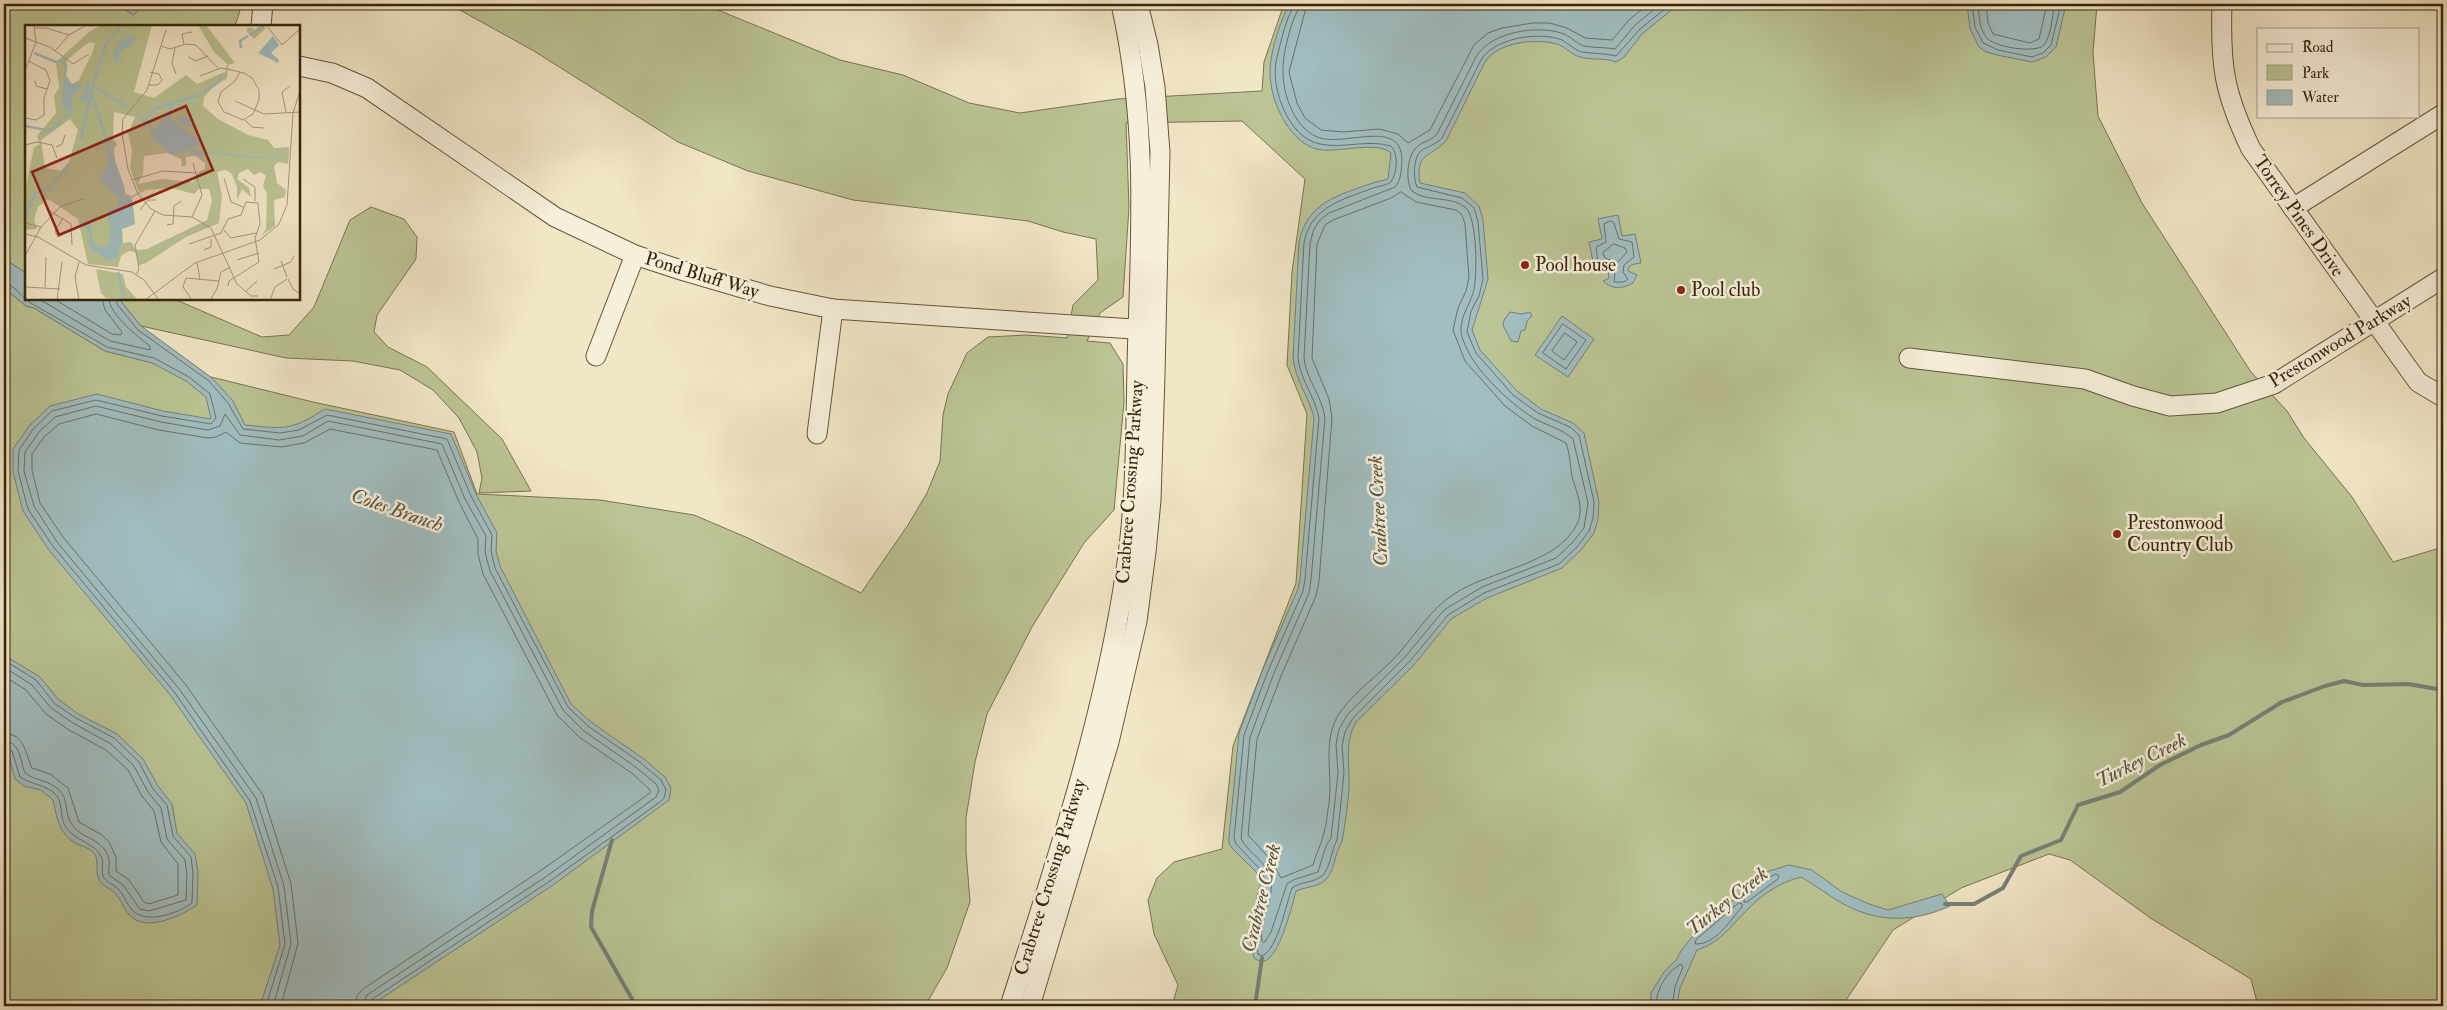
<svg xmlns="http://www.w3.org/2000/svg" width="2447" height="1010" font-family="'IM FELL Double Pica',serif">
  <rect width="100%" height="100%" fill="#f1e6c6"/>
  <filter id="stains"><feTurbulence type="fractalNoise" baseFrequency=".004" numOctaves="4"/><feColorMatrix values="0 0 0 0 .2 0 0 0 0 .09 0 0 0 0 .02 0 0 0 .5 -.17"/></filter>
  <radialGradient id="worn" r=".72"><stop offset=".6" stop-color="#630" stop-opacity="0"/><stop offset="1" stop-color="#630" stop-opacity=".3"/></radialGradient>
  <g fill="#bbc494" stroke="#79744f">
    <polygon points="4,4 242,4 235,26 26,26 26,273 4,259"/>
    <polygon points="449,4 697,4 713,8 840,60 903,75 969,103 1020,113 1117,99 1262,91 1264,62 1284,4 2097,4 2093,53 2098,116 2142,203 2251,372 2287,411 2304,438 2352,497 2393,562 2443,547 2443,1006 2258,1006 2251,979 2152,919 2070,860 2049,854 1961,888 1893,930 1842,1006 1172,1006 1178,985 1154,934 1148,900 1157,878 1174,862 1222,849 1233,746 1296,583 1307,414 1287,365 1292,272 1305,179 1242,121 1126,123 1129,207 1123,297 1100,313 1087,341 1110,343 1123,364 1124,402 1114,510 1084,543 1056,588 1032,627 987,714 975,762 966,818 966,851 970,902 947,968 925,1006 4,1006 4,288 26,306 34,308 105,351 313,402 454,432 477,494 600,500 694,515 748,538 861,593 908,525 927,493 940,461 943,415 948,394 967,353 988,337 1027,335 1067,338 1073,305 1098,280 1096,239 1063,232 1028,221 853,200 748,171 678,142 534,51"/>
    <polygon points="371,207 404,219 417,237 416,259 377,315 374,332 388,347 427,367 502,439 531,491 479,493 482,478 477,452 459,418 433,390 400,370 353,361 286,358 141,326 119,299 174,299 262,337 289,335 314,307 350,220"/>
  </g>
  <g fill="#a1bdc0" stroke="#778077">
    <polygon points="124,4 144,4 134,15 127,11"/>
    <path d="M1289,4H1679L1643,33L1624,57L1616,62C1603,57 1590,61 1577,56C1570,53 1564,46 1557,44C1535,38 1498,42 1485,62L1446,141C1430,158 1415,152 1420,183L1465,193L1479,206L1483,220L1488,279L1472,330L1480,350L1517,391L1541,409L1573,423L1584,433L1599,502L1598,519L1594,533L1581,550L1562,568L1487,598L1451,619L1414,665L1356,722C1344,743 1350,763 1349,787C1348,806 1345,824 1342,842C1334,853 1335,874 1323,882C1316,887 1305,887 1296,891C1292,906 1281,950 1268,959C1264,963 1258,961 1254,958C1246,927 1254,911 1261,881L1256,872L1232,848L1229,843V838L1239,733L1263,669L1298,589L1300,579L1314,418C1309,397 1295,379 1293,358L1299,242C1307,202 1339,195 1373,183C1378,181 1383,181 1388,179L1391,153C1377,140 1336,154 1316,149C1287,140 1269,98 1270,70C1271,48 1280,23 1289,4Z"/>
    <polygon points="1967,4 2066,4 2056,47 2046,57 2032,62 1997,55 1986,52 1979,47 1970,29"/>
    <path d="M1618,215L1622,236L1635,234L1641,263C1634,264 1629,264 1628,271L1637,275L1633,283C1622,289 1613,290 1603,281L1609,278L1608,271H1595L1589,242L1602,239L1598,219Z"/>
    <path d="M4,259L26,273V299H119L141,326L212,378L233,401L245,425C285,429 290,431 325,409L451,434L476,494L497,533L496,551L500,566L571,704L591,722L644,759L665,777L671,788L669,800L553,885L370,1006H260L280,945L273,889L246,803L171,696L48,549L23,511L13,472V449L30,425L50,406L97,394L163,411L211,419L206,397L186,381L152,363L105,351L34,308L26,306L4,288Z"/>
    <polygon points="1510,312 1522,314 1530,312 1532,316 1527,321 1525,330 1521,331 1518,342 1511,341 1503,325 1504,320"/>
    <polygon points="1562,316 1594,339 1568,377 1535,355"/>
    <path d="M4,655L40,677L58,699L78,714L117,734L143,759L158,786L172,804L177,833L195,854L198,872L197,905C183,915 149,931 133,918C125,912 122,902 116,894C111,888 102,887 99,879C94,870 101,859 92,851C87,847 80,846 75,843C58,832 57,817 53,800L41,790L24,786L15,779L8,754L4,751Z"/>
    <path d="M1789,865L1812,870L1842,892L1869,904L1888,910L1942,894L1950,906C1912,923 1876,923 1840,902C1826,894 1814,884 1801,877C1781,882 1762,894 1748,909C1731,925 1721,943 1697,950L1680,988L1677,1006H1651V993L1664,972L1677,959L1681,951L1692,937L1758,878L1766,872Z"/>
  </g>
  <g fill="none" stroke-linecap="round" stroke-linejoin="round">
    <g stroke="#6c7065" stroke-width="1">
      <path d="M1293,4C1293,9 1290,13 1288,18C1283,32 1279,48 1276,62C1271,90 1289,138 1320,144C1344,149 1367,139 1391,146C1399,154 1397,173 1391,182C1385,186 1379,186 1373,188C1342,200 1312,206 1304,242L1298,358C1300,379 1315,397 1319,418L1305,579L1303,591L1268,671L1244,735L1234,838L1236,844L1260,869L1265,880L1254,926L1258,954L1262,956C1278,949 1286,904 1292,888C1300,882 1310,883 1319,878C1330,873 1331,850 1337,840L1344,773L1342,746L1345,732L1353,718L1410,661L1448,615L1484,593L1559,564L1577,547L1589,531L1593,518L1594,502L1579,435L1570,427L1538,413L1513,395L1476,353L1467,332L1471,311L1479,296L1483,279L1478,222L1474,208L1462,198L1417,187C1413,179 1413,157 1421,151C1428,146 1435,145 1442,138L1481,60C1494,38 1539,31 1562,40C1569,44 1575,50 1582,52C1594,54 1605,53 1616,56L1640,29L1671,4"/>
      <path d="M1299,4C1299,10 1295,15 1293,21C1283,51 1278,77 1290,106C1295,119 1305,132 1317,137C1344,148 1403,116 1402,162C1401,172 1401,180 1395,187L1329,213L1320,220L1314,229L1310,243L1304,358C1306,379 1322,396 1325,418L1311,580L1309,593L1274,673L1250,737L1241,839C1248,852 1264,860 1270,875C1277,892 1258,921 1262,941L1264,943L1271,932L1287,884L1293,880L1318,872L1326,846L1331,838L1338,773L1336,745L1339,729L1348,714L1405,657L1444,610L1482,587L1556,558L1572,543L1584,528L1588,503L1573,439C1562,429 1549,426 1537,420C1515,408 1480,375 1469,353C1466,347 1460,336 1461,328C1462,315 1469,305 1473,293C1478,278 1477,218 1466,208C1452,195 1427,203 1412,191C1405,181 1407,155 1417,147C1423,141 1431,141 1437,134L1476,57C1490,32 1538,24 1564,34C1571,37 1577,44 1584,46C1594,48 1605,47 1615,49L1635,25L1661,4"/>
      <polyline points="1307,4 1289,72 1297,103 1305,118 1321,130 1343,132 1379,129 1398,134 1408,143 1430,130 1474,45 1488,33 1502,28 1533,23 1550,23 1567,28 1585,38 1612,40 1629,20 1648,4"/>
      <polyline points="1972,4 1975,27 1983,43 1998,50 2032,57 2043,53 2051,45 2061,4"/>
      <path d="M1978,4C1979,15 1979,27 1986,37C1993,47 2035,54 2044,45C2051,36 2053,15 2054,4"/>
      <polyline points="1986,4 1988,23 1993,34 2030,43 2039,39 2047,4"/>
      <path d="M1401,192L1416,202L1456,210L1462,215L1465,224L1469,278L1466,291L1458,308L1453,330L1465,361L1505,406L1532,426L1566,443C1570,454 1570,465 1572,476C1576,492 1585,508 1577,524C1557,565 1490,570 1454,594C1431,609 1417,632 1400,652C1382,673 1357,689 1341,711C1321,738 1333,771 1329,803C1327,813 1327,823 1324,833C1322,842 1316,854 1313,865L1281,878L1271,860L1248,835L1257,739L1281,676L1316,596L1319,581L1332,418L1329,399L1312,358L1317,244L1325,225L1333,220L1391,198Z"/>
      <polygon points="1611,221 1614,223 1619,239 1632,242 1634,257 1624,265 1623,272 1628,279 1624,282 1614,282 1615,273 1612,268 1598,263 1596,247 1606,242 1604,224"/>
      <polygon points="1614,244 1625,248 1627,252 1617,263 1605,258 1603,253"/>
      <polyline points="4,284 13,287 29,302 107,347 154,358 189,377 210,394 216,418 211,424 162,416 96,400 52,411 34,428 19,450 18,471 28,509 52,545 175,693 250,801 278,887 285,944 266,1006"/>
      <path d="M39,299L110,341L150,350V346C138,337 110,315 109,299"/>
      <polyline points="54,299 112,334 121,335 122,332 105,310 102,299"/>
      <polyline points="116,299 117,304 138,330 209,381 228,403 243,429 280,433 299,430 327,415 447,439 471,496 492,535 491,551 495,568 568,707 588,726 641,763 661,780 666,790 664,798 660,802 550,881 371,1000 368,1006"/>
      <polygon points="1563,324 1586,340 1566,369 1543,353"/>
      <polygon points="1565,333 1577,342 1564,360 1552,351"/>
      <path d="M4,660L36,680L55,704L76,718L114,738L139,762L153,789L167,805L173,836L191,857L193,873L192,903C177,914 145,925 131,909C126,903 124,894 118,889C114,884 107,883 103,877C101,871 104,864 102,858C94,841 75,842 65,826C60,817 63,805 57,796C47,784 31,785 20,777L12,751L4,747"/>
      <path d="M4,667L32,685L51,708L73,723L111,744L134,766L148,792L161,808L167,839L185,860L187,874L186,900L149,911L140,909L123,885L109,875C108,870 110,864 109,859C103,837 81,840 71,823C64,813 69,799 59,790C49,780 36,781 25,773C20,760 21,742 4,741"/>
      <path d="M4,676L26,690L46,714L69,730L106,750L128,770L142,796L154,811L161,842L178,864V895L149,904L144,902L129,880L116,871V857L109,842L102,835L79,822L68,788L50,774L32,768C25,753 25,734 4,733"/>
      <polygon points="1776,874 1779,876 1778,879 1747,902 1744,902 1744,899 1761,882"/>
      <path d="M1739,903L1742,904V907C1730,920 1716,945 1695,944L1696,940Z"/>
      <polyline points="273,1006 291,944 284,886 256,798 180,690 57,542 34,506 24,471 25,452 39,432 55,417 96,406 161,422 208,430 220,426 225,414 240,435 279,440 303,436 328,421 442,444 465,499 486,536 485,552 490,571 563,710 584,731 637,768 656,784 659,790 656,797 547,876 367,995 362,1006"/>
      <polyline points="281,1006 298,943 291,884 263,795 186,685 63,537 40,503 32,470 32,454 44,437 59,424 96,414 159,430 208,438 216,437 226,432 240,443 281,447 304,443 330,429 437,450 459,502 478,539 478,554 483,574 557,715 579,737 633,774 650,790 650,793 543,869 363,989 357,996 355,1006"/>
      <path d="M1656,1006C1656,990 1666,972 1681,964L1683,967L1675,987L1672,1006"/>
    </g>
    <g stroke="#778077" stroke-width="4">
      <polyline points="612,840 592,911 591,927 636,1006"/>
      <polyline points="1945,904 1974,904 2003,888 2021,856 2061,840 2078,805 2120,792 2160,765 2201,745 2229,735 2282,702 2325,686 2344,681 2363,685 2408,684 2443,690"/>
      <polyline points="1255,1006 1262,958"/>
    </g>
    <g stroke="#665439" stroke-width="21">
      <g id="minor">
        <path d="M2222,4C2220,66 2224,93 2251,149L2418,382L2443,397"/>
        <polyline points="261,26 263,4"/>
        <polyline points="299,66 332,73 367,88 555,217 635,255 684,271 770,296 833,309 1149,330"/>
        <polyline points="2293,208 2443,114"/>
        <polyline points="596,356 635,255"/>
        <polyline points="1909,358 2085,379 2133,396 2170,406 2217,403 2274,384 2443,278"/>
        <polyline points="817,434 833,309"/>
        <path d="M1010,1006C1055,865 1103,723 1125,576C1138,495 1135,412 1138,330C1142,216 1146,117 1121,4"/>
        <polyline points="1030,1006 1109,742 1137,621 1146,552 1151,500 1155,375 1160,152 1155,87 1148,45 1138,4"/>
      </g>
    </g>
    <use href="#minor" stroke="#f6efda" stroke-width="19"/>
  </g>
  <g fill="#8f2418" stroke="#f6efda" stroke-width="2">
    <circle cx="1525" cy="265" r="5"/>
    <circle cx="1681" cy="290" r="5"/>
    <circle cx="2117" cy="534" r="5"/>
  </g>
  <g text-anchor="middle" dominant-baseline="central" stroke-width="5" stroke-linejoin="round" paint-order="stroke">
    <g font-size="19" fill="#37240a" stroke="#f6efda">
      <text transform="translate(2299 216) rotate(55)">Torrey Pines Drive</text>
      <text transform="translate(702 275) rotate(17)">Pond Bluff Way</text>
      <text transform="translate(2340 341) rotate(-31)">Prestonwood Parkway</text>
      <text transform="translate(1130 482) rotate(-86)">Crabtree Crossing Parkway</text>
      <text transform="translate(1050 877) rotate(-73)">Crabtree Crossing Parkway</text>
    </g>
    <g font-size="19" fill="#37240a" stroke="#f6efda" text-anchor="start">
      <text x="1535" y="265">Pool house</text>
      <text x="1691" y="290">Pool club</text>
      <text x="2127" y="523">Prestonwood<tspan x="2127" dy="22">Country Club</tspan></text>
    </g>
    <g font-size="20" font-style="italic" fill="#575241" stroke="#f6efda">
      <text transform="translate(397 510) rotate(19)">Coles Branch</text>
      <text transform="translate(1378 511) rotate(-93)">Crabtree Creek</text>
      <text transform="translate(2141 760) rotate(-26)">Turkey Creek</text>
      <text transform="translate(1261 898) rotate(-76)">Crabtree Creek</text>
      <text transform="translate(1727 901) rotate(-38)">Turkey Creek</text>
    </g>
  </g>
  <g transform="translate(25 25)">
    <rect width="275" height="275" fill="#f1e6c6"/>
    <path d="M76,0H127L109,67L129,73L161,50L172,59L200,47L202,39L189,27L173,0H181L210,38L203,40L202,54L191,58L179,72L178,81L193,94L223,110L243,115L249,123L264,122V127L259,129L264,128L263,139L253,137L249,141L252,158L261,165L260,172L249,175L250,201L237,210L241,204L242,169L238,161L241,151L236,147L229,150L223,144L214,148L212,154L224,163L226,172L217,164L212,175V162L207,149L201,145L192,147L197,171L194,198L161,212L121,238L114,240L110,227L104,226L96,231L93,242L63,239L53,194L23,174L13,182L9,194L12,204L0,205V166L9,122L15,119L12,111L31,88L29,71L34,63L31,37L64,7ZM64,17L70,18L68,26L54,55L47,59L40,49L42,35ZM89,87L110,92L103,109L107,126L105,143L114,167L107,171L101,169L91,143L89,124L92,119L88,114ZM45,94L53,105L44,137L36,146L20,143L16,115ZM142,128L156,134L157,142L161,140V132L170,131L180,138V144L173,147L168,157L137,154L113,159L118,149L119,131ZM147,163L169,169L174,164H184L187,176L182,195L122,224L111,225L106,217L98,218L97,204L110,199L107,173L121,165ZM235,0L241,3L229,14L221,5L225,2L230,5ZM71,244L98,249L101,262L113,275L81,273L76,268Z" fill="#bbc494" fill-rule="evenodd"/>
    <path d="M107,10L111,12L105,21L93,28L97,36H89V25L94,16ZM248,11L254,20L246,28L254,35L253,38L233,28ZM39,50L46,59L57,57L55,66H50L47,74L48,90L37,82ZM64,54V73L61,78L55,74ZM151,74L145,89L148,96L176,117L165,125L243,133L264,127V128L243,134L179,128L177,133L162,125L148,130L125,112ZM156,91L167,96L173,103L156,99L152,93ZM84,118L100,164L97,172L103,171L107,175L110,199L97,204V218L92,233L84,236L65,223L64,209L58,197L62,195L65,198L68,218L75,223L84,220L86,204L82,191L85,184L93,182L95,173L74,155L84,136L81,125Z" fill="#a1bdc0"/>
    <path fill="none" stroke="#a1bdc0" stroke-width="2.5" d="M225,10L239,1M216,23L215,16L223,11M9,28L31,37L38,36L41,40L40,51M69,62L103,82M112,89L126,102L127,108M120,95L131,83L175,70L195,56V49M0,101L26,106L44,89M56,113L66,70M83,119L66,67L80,21L97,0M0,192L10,168L24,164L43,140M93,247L99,275"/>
    <path fill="none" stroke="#a7987b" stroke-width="1" d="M241,0L257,20L275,4M10,3H21L44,10L61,0M141,5L122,65L98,94L97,109L103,144L113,169L126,184L138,190L167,192L186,203L212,259L226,271H233M0,13L25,22L48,39M159,20L157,9L167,7M136,21L145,24L161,19L171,20L193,43M150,23L147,38L151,49M30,26L44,10M163,32L171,36L183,31M48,39L64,29M0,46L11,17L9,0M175,51L196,43L202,44L215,47L219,48L227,53L234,65V75L228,89L218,95L199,87L193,77L196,67L210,56L215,47M0,53V93M10,56L11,61L22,64M124,60H133L137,55L134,49L125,47M210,76L239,89L275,87M261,87L257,67L265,61M0,93L11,95L19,90V73L25,56L21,45L3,36M220,95L227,102L239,103M0,120L12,117L27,120L32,133M31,122L37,119L40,110M199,153L206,177L218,182M218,154L230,162V176M107,155L138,146L171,148M23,185L46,199L47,220M115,185L123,175H131M167,192L177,170L168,138M0,198L16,202M142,200L148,199L149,181L156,176M199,205L206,213L231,208M0,209L13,212L61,240L107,247L119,255L134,275M33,212L30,206L38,193M164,219L196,208L203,194L216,190L221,177L233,178L235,199L230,213L234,237L204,256L203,261M179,225L186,222V214M0,231L16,202L35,182L58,174M212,235L234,228M256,236L262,252M172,237L175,255M249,244L266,237L269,231M112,249L114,243L110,220L130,186M263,254L268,264L275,269M0,262L35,264M20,262L21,232M220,267L232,256M32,275L37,237M54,275L50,252L54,237M120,275L170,238L235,215L254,199L262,180L268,88L275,66M167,275L158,262L161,253L194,256M185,275L192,264L196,247L204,243M245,275L250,262L262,254"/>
    <path fill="#8f2418" fill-opacity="0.15" stroke="#8f2418" stroke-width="2.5" d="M161,81L188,145L34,210L7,147Z"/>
    <rect width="275" height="275" fill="none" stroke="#37240a" stroke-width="2.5"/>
  </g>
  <rect width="2447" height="1010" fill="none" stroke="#f1e6c6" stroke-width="20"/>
  <rect x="5" y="5" width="2437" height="1000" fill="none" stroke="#37240a" stroke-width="2.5"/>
  <rect x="10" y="10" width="2427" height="990" fill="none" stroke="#37240a"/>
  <rect x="2257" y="28" width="162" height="90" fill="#f6efda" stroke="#aa9e87"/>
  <rect x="2267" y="44" width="25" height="8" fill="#f6efda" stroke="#aa9e87"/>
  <text x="2302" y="52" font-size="15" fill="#37240a">Road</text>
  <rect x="2267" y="65" width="25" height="15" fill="#bbc494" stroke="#aa9e87"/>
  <text x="2302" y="78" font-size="15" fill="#37240a">Park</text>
  <rect x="2267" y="90" width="25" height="15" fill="#a1bdc0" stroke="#aa9e87"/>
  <text x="2302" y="102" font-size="15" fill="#37240a">Water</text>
  <rect width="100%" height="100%" filter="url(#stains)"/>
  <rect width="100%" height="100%" fill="url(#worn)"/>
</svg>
